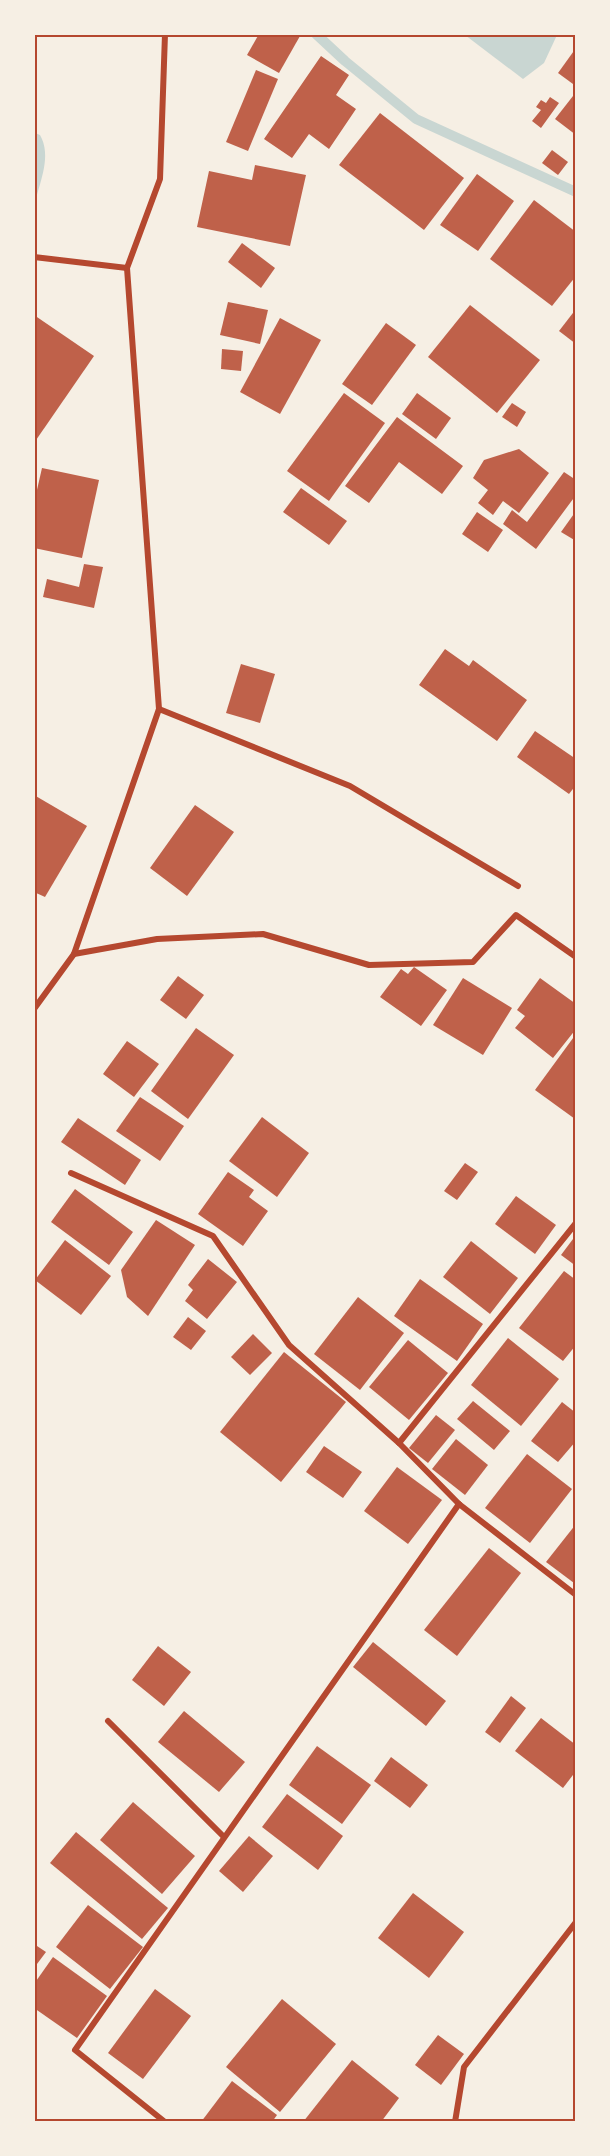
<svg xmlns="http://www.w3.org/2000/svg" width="610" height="2156" font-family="'Archivo Narrow',sans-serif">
  <rect width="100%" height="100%" fill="#f6efe4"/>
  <g fill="#c9d6d2">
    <polygon points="465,35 557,35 544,63 523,79"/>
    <path d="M35,133L40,135C52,156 40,181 35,203Z"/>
  </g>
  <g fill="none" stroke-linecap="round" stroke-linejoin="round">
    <polyline stroke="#c9d6d2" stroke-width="10" points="316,34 345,61 416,119 576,192"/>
  </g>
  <g fill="#bf614a">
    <polygon points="259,34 300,36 279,73 247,55"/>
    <polygon points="576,48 576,81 573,84 558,73"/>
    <polygon points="321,56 349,75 336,95 356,109 329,149 309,134 292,158 264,139"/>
    <polygon points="256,70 278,79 248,151 226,142"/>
    <polygon points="573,96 576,98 576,135 555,119"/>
    <polygon points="550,97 559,103 541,128 532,121 541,110 536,107 541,100 546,103"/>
    <polygon points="380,113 464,178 424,230 339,165"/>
    <polygon points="552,150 568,162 558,175 542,163"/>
    <polygon points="255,165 306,175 290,246 197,227 209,171 252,180"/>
    <polygon points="477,174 514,201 478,251 440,225"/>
    <polygon points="534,200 576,232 576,276 552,306 490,259"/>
    <polygon points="242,243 275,268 261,288 228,262"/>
    <polygon points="228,302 268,310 260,344 220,335"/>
    <polygon points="470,305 540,360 497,413 428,357"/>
    <polygon points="576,309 576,344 559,331"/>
    <polygon points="34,315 94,356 34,443"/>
    <polygon points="280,318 321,340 280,414 240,392"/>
    <polygon points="386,323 416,345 372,405 342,384"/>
    <polygon points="222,349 243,351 241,371 221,369"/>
    <polygon points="344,393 385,423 329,501 287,471"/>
    <polygon points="417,393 451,418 436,439 402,414"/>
    <polygon points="512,403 526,412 517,427 502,417"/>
    <polygon points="397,417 463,466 442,494 399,462 369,503 345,486"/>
    <polygon points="519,449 549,473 519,513 503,501 493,515 478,503 488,490 473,478 484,460"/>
    <polygon points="42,468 99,480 82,558 34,548 34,503"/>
    <polygon points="564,472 576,480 576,495 536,549 503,524 512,510 527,522"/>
    <polygon points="301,488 347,521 329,545 283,512"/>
    <polygon points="576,511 576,541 561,532"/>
    <polygon points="477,512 503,530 488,552 462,534"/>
    <polygon points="84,564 103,567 94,608 43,597 47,579 79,587"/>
    <polygon points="445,649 469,666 473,660 527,700 497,741 419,685"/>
    <polygon points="241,664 275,674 260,723 226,713"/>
    <polygon points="535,731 576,759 576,785 569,794 517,757"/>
    <polygon points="34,795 87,826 45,897 34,892"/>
    <polygon points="195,805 234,832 187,896 150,868"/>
    <polygon points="414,967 447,990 421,1026 380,997 401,969 408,974"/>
    <polygon points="178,976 204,995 186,1019 160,1000"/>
    <polygon points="463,978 512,1008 483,1055 433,1025"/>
    <polygon points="540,978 576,1004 576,1029 553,1058 515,1028 525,1016 517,1010"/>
    <polygon points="196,1028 234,1055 188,1119 151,1091"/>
    <polygon points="576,1034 576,1118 575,1119 535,1090"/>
    <polygon points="127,1041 159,1064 134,1097 103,1074"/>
    <polygon points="140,1097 184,1126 160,1161 116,1131"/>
    <polygon points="262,1117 309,1153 277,1197 229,1161"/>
    <polygon points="78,1118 141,1160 125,1185 61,1142"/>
    <polygon points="465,1163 478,1172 457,1200 444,1191"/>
    <polygon points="228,1172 254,1190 249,1197 268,1211 243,1246 198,1214"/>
    <polygon points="75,1189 133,1232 109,1265 51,1222"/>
    <polygon points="516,1196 556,1225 535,1254 495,1224"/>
    <polygon points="156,1220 195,1245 148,1316 127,1297 121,1270"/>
    <polygon points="576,1235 576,1266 561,1255"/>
    <polygon points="65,1240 111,1276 81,1315 35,1280"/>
    <polygon points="471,1241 518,1278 490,1314 443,1277"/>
    <polygon points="208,1259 237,1282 207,1319 185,1301 193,1290 188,1285"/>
    <polygon points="564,1271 576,1280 576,1345 563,1361 519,1328"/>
    <polygon points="420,1279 483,1324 457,1361 394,1316"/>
    <polygon points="358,1297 404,1333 360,1390 314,1354"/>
    <polygon points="188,1317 206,1331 191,1350 173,1337"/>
    <polygon points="253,1334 272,1353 250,1375 231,1357"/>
    <polygon points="508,1338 559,1379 521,1426 471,1385"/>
    <polygon points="408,1340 448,1373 409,1420 369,1387"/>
    <polygon points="284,1352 346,1402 281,1482 220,1432"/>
    <polygon points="473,1401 510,1431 494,1450 457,1419"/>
    <polygon points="562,1402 576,1413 576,1441 558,1462 531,1441"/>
    <polygon points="436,1415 455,1430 428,1463 409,1448"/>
    <polygon points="456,1439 488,1465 465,1495 432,1469"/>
    <polygon points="324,1446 362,1472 343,1498 306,1472"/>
    <polygon points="527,1454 572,1489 530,1543 485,1508"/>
    <polygon points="397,1467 442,1500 408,1544 364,1511"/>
    <polygon points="576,1524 576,1580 574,1583 546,1562"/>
    <polygon points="489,1548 521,1573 457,1656 424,1630"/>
    <polygon points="373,1642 446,1701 426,1726 353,1667"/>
    <polygon points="158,1646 191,1672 164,1706 132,1680"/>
    <polygon points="511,1696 526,1708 500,1743 485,1732"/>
    <polygon points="184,1711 245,1762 219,1792 158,1742"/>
    <polygon points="541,1718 576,1745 576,1771 563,1788 515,1751"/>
    <polygon points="317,1746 371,1785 342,1824 289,1785"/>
    <polygon points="391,1757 428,1785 410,1808 374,1781"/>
    <polygon points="287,1794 343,1836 318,1870 262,1827"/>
    <polygon points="133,1802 195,1856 162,1894 100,1840"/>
    <polygon points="76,1832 168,1908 142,1939 50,1863"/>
    <polygon points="249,1836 273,1856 243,1892 219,1871"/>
    <polygon points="413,1893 464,1932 429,1978 378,1938"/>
    <polygon points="88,1905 143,1947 110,1989 56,1947"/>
    <polygon points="34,1944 46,1952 34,1968"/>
    <polygon points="53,1957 107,1996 77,2038 34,2008 34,1984"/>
    <polygon points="155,1989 191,2016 143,2079 108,2053"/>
    <polygon points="282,1999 336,2044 280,2112 226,2067"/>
    <polygon points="438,2035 464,2054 441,2085 415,2065"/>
    <polygon points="352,2060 399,2098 381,2122 303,2122"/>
    <polygon points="232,2081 277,2115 272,2122 201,2122"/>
  </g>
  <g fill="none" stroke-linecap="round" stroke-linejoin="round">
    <g stroke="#b5482f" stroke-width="6">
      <polyline points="34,257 127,268"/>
      <polyline points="159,709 350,786 518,886"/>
      <polyline points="74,954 157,939 263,934 369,965 473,962 516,915 576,957"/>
      <polyline points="34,1009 74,954 159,709 127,268 160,179 165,34"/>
      <polyline points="71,1173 213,1236 289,1345 399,1443 576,1223"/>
      <polyline points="399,1443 459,1504 576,1595"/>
      <polyline points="108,1721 224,1837"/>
      <polyline points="165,2122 75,2050 459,1504"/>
      <polyline points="455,2122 464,2067 576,1922"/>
    </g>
  </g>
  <rect width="610" height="2156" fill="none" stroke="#f6efe4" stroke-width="72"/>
  <rect x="36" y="36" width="538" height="2084" fill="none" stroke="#b5482f" stroke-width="2"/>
</svg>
